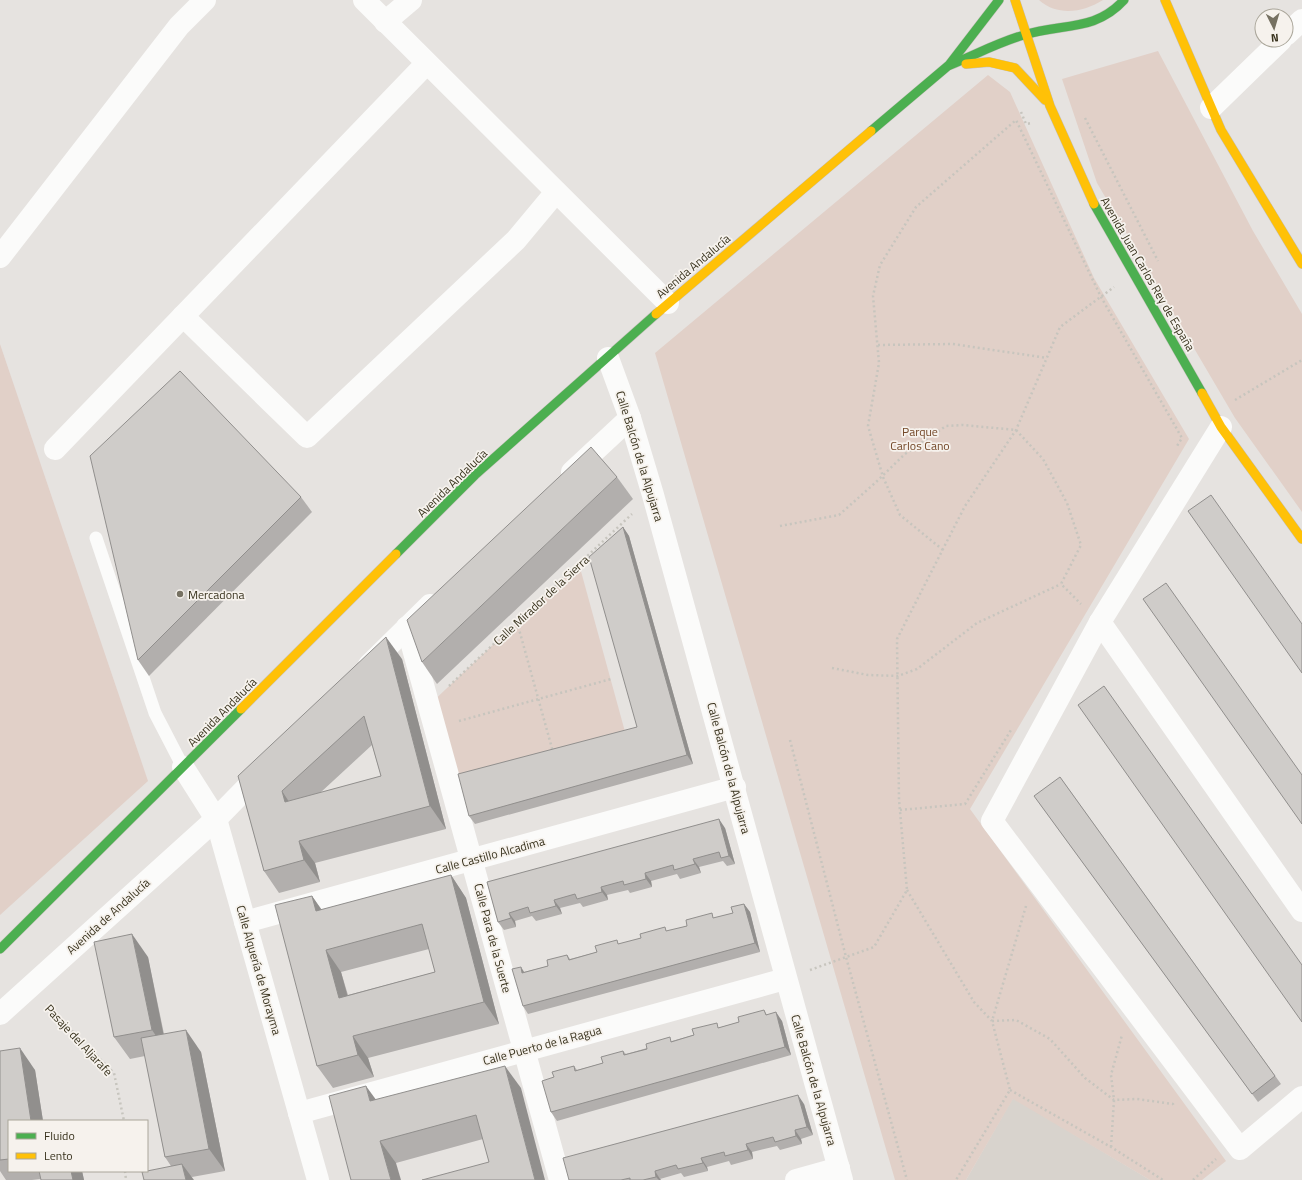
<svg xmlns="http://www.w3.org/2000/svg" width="1302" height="1180" font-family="'Titillium Web',sans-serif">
  <rect width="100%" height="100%" fill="#e6e3e0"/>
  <polygon fill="#d8d3cd" points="1013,1098 1150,1180 966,1180"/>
  <g fill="#e1d0c8">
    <path d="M1039,0H1103C1084,12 1058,17 1039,0Z"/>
    <polygon points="1158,51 1253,231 1302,314 1302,512 1235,418 1097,183 1062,79"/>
    <polygon points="988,75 1010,92 1094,278 1189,439 970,809 1226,1161 1202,1180 1150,1180 1013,1099 966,1180 895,1180 655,353"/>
    <polygon points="0,344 148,781 0,915"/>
    <polygon points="579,564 627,739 451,786 429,705"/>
  </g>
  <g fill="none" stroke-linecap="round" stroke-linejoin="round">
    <g stroke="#c3bfb9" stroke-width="10">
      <g id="fast">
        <path d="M950,65C975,55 999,42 1024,35C1062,23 1095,32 1124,0"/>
        <polyline points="871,131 949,65 999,0"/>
        <polyline points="1094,204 1202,393"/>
        <polyline points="396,554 475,475 656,314"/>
        <polyline points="0,949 241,709"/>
      </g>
    </g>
    <g stroke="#c3bfb9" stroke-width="10">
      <g id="slow">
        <polyline points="1015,0 1050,106 1094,204"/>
        <polyline points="1165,0 1221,130 1302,264"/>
        <polyline points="966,64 989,62 1015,68 1045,100"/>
        <polyline points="656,314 871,131"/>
        <polyline points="1202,393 1221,427 1302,539"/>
        <polyline points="241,709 396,554"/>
      </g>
    </g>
    <g stroke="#c7c5be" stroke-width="2.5" stroke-dasharray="2 3" stroke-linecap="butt">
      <polyline points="1021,112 1026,124 1032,123"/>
      <polyline points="1085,118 1158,261"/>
      <polyline points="878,345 953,344 1047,358"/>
      <polyline points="1235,400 1302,360"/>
      <polyline points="780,526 839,515 875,483 905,454 946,426 963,425 1016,430 1043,459 1067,503 1081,545 1061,584 1081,604"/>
      <polyline points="943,550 900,515 883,477 868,426 879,363 873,296 880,265 916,207 1016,120 1101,297 1182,438 1177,446"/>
      <polyline points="517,622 553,752"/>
      <polyline points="832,668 868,675 898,676 917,669 977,623 1061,584"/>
      <polyline points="449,686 632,514"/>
      <polyline points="459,721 611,679"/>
      <polyline points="790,740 846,957 907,1180"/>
      <polyline points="900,810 965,804 1011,730"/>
      <polyline points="907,890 974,1002 992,1021 1010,1090 956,1180"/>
      <polyline points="1026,906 992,1021 1016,1020 1050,1039 1085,1078 1114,1100 1137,1099 1173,1104 1174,1106"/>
      <polyline points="810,970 874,947 907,890 899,800 897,639 965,506 1016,430 1060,327 1114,287"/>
      <polyline points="47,1006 114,1073 124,1121"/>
      <polyline points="1010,1090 1111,1147 1163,1180"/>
      <polyline points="1111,1147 1114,1100 1111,1075 1122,1035"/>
      <polyline points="125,1171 126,1180"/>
      <polyline points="1193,1180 1216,1159"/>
    </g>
    <polyline stroke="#fbfbfa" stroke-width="13" points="96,538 155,713 183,767"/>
    <g stroke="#fbfbfa" stroke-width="22">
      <polyline points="364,0 668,303"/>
      <polyline points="385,22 411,0"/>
      <polyline points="1286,35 1302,20"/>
      <polyline points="1211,108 1281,40"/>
      <polyline points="0,257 179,26 205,0"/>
      <polyline points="183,316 307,437 516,240 556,192"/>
      <polyline points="608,358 630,418 653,495 842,1180"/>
      <polyline points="1221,427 1100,622 992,821 1240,1149 1302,1097"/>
      <polyline points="55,449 426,64"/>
      <polyline points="572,472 630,418"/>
      <polyline points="1100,622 1302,911"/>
      <polyline points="407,627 560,1180"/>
      <polyline points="369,665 430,605"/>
      <polyline points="183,767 216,819 318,1180"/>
      <polyline points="245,922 735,787"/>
      <polyline points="0,1014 216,819 263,771"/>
      <polyline points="299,1113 785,979"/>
      <polyline points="796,1180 839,1168"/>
    </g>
    <use href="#fast" stroke="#4caf50" stroke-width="9"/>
    <use href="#slow" stroke="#ffc107" stroke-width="9"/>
  </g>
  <g fill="#b2afad" fill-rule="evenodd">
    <polygon points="617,477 633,499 437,684 422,662"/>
    <polygon points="301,497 312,512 149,676 138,660"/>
    <polygon points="623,527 629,536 693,764 475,824 469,816 637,727"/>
    <path d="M402,659L446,829L315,863L320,882L279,893L264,871L238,776ZM372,745L381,776L320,793Z"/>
    <polygon points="1060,777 1281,1084 1258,1102 1040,804"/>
    <polygon points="725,828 735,864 727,866 723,861 699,867 701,873 680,879 677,874 651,881 652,887 630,893 628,890 607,895 608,900 583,907 580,903 560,908 562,914 536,921 532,916 515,921 516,927 504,930 498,922 487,882"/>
    <path d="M451,875L466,898L499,1024L368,1058L374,1077L333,1088L317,1066L312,896L322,910ZM429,949L435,972L348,995L341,972Z"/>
    <polygon points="744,904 750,912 760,952 528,1014 523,1006 524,972 548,966 567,955 570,959 597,952 620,944 687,926 733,913"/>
    <polygon points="148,957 164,1034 201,1052 225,1171 192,1177 171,1166 165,1157 145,1056 130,1059 114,1037"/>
    <polygon points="764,1010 767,1015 782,1021 791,1055 557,1121 551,1112 554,1077 574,1066 577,1070 603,1063 623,1051 626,1054 739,1022"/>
    <polygon points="0,1051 35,1070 43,1121 9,1121 9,1171 82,1171 84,1180 41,1180 41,1179 32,1180 6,1180 0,1171"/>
    <polygon points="521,1088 489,1162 483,1139 396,1163 351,1180 376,1100"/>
    <polygon points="804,1104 813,1135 801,1139 802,1144 780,1150 777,1146 752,1152 753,1159 731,1165 729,1161 707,1167 708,1171 684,1177 681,1173 660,1179 661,1180 569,1180"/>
  </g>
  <g fill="#918f8d">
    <polygon points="623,527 629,536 693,764 687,755"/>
    <polygon points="386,637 402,659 446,829 430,806"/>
    <polygon points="282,791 297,814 285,802"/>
    <polygon points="719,819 725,828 735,864 729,856"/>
    <polygon points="299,841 315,863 320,882 304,860"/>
    <polygon points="693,859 699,867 701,873 695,864"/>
    <polygon points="645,873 651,881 652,887 646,879"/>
    <polygon points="451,875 466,898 499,1024 484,1002"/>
    <polygon points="601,887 607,895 608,900 602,892"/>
    <polygon points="312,896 327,918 316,911"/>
    <polygon points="554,900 560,908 562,914 556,906"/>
    <polygon points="744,904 750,912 760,952 755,943"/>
    <polygon points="509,913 515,921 516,927 511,918"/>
    <polygon points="132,934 148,957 167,1052 152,1030"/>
    <polygon points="326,950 341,972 354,1020 339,998"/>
    <polygon points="521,967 526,975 522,973"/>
    <polygon points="776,1012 782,1021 791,1055 785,1047"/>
    <polygon points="186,1030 201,1052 225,1171 209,1149"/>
    <polygon points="353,1036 368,1058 374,1077 358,1055"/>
    <polygon points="20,1048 35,1070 43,1121 31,1121"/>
    <polygon points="505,1066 521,1088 545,1180 535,1180"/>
    <polygon points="366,1086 382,1108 370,1101"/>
    <polygon points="798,1095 804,1104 813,1135 807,1127"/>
    <polygon points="795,1130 801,1139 802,1144 796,1136"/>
    <polygon points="380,1141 396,1163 401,1180 391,1180"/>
    <polygon points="746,1144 752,1152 753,1159 748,1150"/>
    <polygon points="701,1158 707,1167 708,1171 703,1163"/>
    <polygon points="182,1164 194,1180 186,1180"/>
    <polygon points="71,1171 82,1171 84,1180 73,1180"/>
    <polygon points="655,1171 660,1179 661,1180 659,1180 656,1177"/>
  </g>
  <g fill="#cfccc9" stroke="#918f8d" fill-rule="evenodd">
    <polygon points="180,371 301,497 138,660 90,456"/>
    <polygon points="591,447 617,477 422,662 407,620"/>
    <polygon points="1211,495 1302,624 1302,673 1188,511"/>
    <polygon points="623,527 687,755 469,816 458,774 637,727 589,557"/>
    <polygon points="1166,583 1302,775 1302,824 1143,599"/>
    <path d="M386,637L430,806L299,841L304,860L264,871L238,776ZM364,716L381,776L285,802L282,791Z"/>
    <polygon points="1104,686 1302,965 1302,1022 1078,705"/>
    <polygon points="1060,777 1275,1076 1252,1094 1034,796"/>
    <polygon points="719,819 729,856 721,858 719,852 693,859 695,864 674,870 673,865 645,873 646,879 624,885 623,881 601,887 602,892 577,899 575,894 554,900 556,906 530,913 528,907 509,913 511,918 498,922 487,882"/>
    <path d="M451,875L484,1002L353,1036L358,1055L317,1066L275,905L312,896L316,911ZM422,924L435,972L339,998L326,950Z"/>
    <polygon points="744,904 755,943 523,1006 512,969 521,967 522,973 548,966 547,960 567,955 569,960 597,952 595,946 617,940 618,944 641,938 640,934 665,927 666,931 687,926 686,920 712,913 713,918 733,913 731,907"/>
    <polygon points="132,934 152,1030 114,1037 94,942"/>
    <polygon points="764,1010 766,1015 776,1012 785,1047 551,1112 542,1081 554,1077 552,1072 574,1066 575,1071 603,1063 601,1057 623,1051 624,1055 647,1049 646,1044 670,1037 671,1042 694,1035 692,1029 717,1023 718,1028 739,1022 738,1017"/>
    <polygon points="186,1030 209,1149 165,1157 141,1038"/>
    <polygon points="20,1048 31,1121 9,1121 9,1159 0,1160 0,1051"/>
    <polygon points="505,1066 535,1180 422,1180 489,1162 476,1115 380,1141 391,1180 351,1180 329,1096 366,1086 370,1101"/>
    <polygon points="798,1095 807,1127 795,1130 796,1136 775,1142 773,1137 746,1144 748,1150 725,1156 724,1152 701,1158 703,1163 678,1169 676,1165 655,1171 656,1177 643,1180 630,1180 630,1178 621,1180 569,1180 563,1158"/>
    <polygon points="182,1164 186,1180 144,1180 142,1172"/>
    <polygon points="39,1171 71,1171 73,1180 41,1180"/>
  </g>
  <circle fill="#767162" stroke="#f6f2ed" stroke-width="1.5" cx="180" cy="594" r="4"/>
  <g text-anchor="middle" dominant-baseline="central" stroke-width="3.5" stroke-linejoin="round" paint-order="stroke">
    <g font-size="12" fill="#39331e" stroke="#f6f2ed">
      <text transform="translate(693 266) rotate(-40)">Avenida Andalucía</text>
      <text transform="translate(1148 274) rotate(60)">Avenida Juan Carlos Rey de España</text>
      <text transform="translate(640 456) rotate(73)">Calle Balcón de la Alpujarra</text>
      <text transform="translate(452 483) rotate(-44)">Avenida Andalucía</text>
      <text transform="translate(541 600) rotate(-43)">Calle Mirador de la Sierra</text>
      <text transform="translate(222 712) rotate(-45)">Avenida Andalucía</text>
      <text transform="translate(729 768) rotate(75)">Calle Balcón de la Alpujarra</text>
      <text transform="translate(490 855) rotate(-15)">Calle Castillo Alcadima</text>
      <text transform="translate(108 916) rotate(-42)">Avenida de Andalucía</text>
      <text transform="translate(493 938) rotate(75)">Calle Para de la Suerte</text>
      <text transform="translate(259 970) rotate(74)">Calle Alquería de Morayma</text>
      <text transform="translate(79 1040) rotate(47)">Pasaje del Aljarafe</text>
      <text transform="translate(542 1045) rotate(-15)">Calle Puerto de la Ragua</text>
      <text transform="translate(814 1080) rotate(74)">Calle Balcón de la Alpujarra</text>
    </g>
    <g font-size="12" fill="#724626" stroke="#f6f2ed">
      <text x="920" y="431">Parque<tspan x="920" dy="14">Carlos Cano</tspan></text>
    </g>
    <g font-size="12" fill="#39331e" stroke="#f6f2ed" text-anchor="start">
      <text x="188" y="594">Mercadona</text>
    </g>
  </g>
  <rect x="8" y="1120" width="140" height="52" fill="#f6f2ed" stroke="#aaa69a"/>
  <rect x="16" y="1133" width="20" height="6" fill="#4caf50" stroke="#aaa69a"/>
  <text x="44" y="1140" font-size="12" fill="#39331e">Fluido</text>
  <rect x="16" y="1153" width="20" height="6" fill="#ffc107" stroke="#aaa69a"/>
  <text x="44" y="1160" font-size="12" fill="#39331e">Lento</text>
  <g transform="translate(1274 28) rotate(175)"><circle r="19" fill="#f6f2ed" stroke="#aaa69a"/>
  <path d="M0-3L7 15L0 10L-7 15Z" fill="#767162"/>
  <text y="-6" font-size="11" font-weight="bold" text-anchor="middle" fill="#39331e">N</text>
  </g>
</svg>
